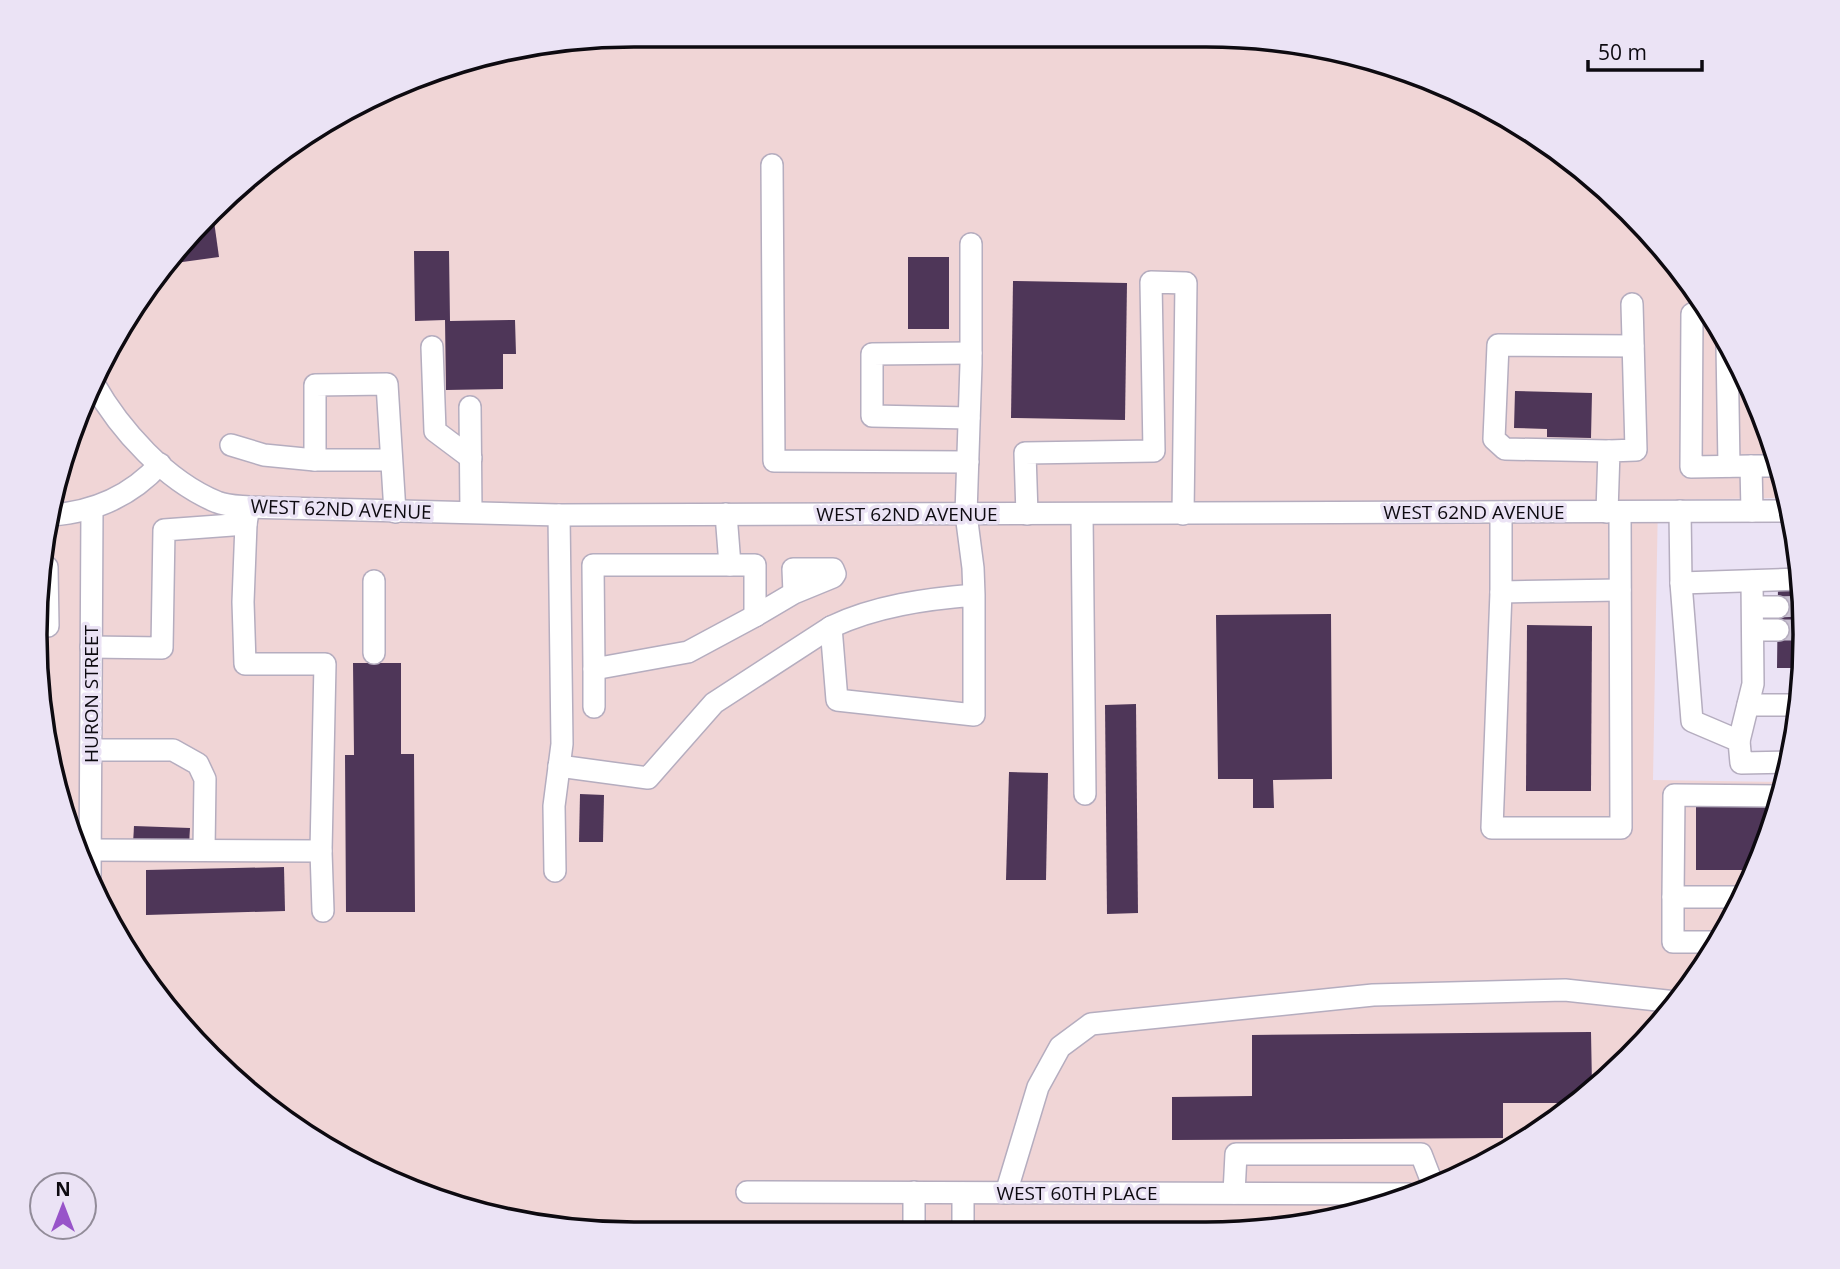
<svg xmlns="http://www.w3.org/2000/svg" width="1840" height="1269" font-family="'Open Sans',sans-serif">
  <rect width="100%" height="100%" fill="#ebe3f5"/>
  <polygon fill="#f0d5d6" points="635,35 1206,35 1322,46 1471,97 1630,211 1704,302 1760,405 1788,498 1658,500 1653,780 1784,782 1759,864 1704,968 1629,1059 1471,1172 1322,1223 1206,1234 635,1234 517,1222 405,1188 301,1133 210,1058 97,900 46,751 40,557 81,405 184,240 302,136 479,56"/>
  <g fill="#4e3658">
    <polygon points="213,214 219,257 168,264 184,240"/>
    <polygon points="414,251 449,251 450,321 515,320 516,354 503,354 503,389 446,390 445,320 415,321"/>
    <rect x="908" y="257" width="41" height="72"/>
    <polygon points="1013,281 1127,283 1125,420 1011,418"/>
    <polygon points="1515,391 1592,393 1591,438 1547,437 1547,429 1514,428"/>
    <polygon points="1778,585 1800,585 1805,635 1798,706 1792,695 1792,668 1777,668"/>
    <polygon points="1331,614 1332,779 1273,780 1274,808 1253,808 1253,779 1218,779 1216,615"/>
    <polygon points="1527,625 1592,626 1591,791 1526,791"/>
    <polygon points="353,663 401,663 401,754 414,754 415,912 346,912 345,755 354,755"/>
    <polygon points="1136,704 1138,913 1107,914 1105,705"/>
    <polygon points="1009,772 1048,773 1046,880 1006,880"/>
    <polygon points="580,794 604,795 603,842 579,842"/>
    <polygon points="1696,803 1778,803 1756,870 1696,870"/>
    <polygon points="134,826 190,828 189,845 133,844"/>
    <polygon points="284,867 285,911 146,915 146,870"/>
    <polygon points="1591,1032 1592,1086 1567,1103 1503,1103 1503,1138 1172,1140 1172,1097 1252,1096 1252,1035"/>
  </g>
  <g fill="none" stroke-linecap="round" stroke-linejoin="round">
    <g stroke="#cac2d3" stroke-width="21" stroke-dasharray="21 10" stroke-linecap="butt">
      <polyline points="1778,607 1802,606"/>
      <polyline points="1778,630 1804,630"/>
    </g>
    <g stroke="#b5adbf" stroke-width="24">
      <g id="minor">
        <polyline points="772,165 774,461 968,462"/>
        <path d="M971,244V364L966,514L973,568L974,595C926,599 875,606 831,627L837,700L974,715V595"/>
        <polyline points="1692,314 1691,467 1751,466 1752,511"/>
        <polyline points="1727,345 1729,466"/>
        <polyline points="432,347 435,431 471,458"/>
        <path d="M94,384C120,430 166,481 217,502C226,506 239,506 249,507L559,515L1792,511"/>
        <polyline points="470,407 471,512"/>
        <polyline points="969,418 872,416 872,354 971,353"/>
        <polyline points="231,445 264,455 315,460"/>
        <polyline points="1609,451 1505,449 1494,439 1498,345 1633,346"/>
        <polyline points="391,460 315,460 315,385 387,384 395,512"/>
        <polyline points="1751,466 1778,466"/>
        <polyline points="1680,511 1681,583 1692,721 1739,741 1741,763 1790,762"/>
        <polyline points="1501,512 1501,592 1492,828 1621,828 1620,512"/>
        <polyline points="1607,512 1609,451 1636,450 1632,304"/>
        <polyline points="726,514 730,565 755,565 755,616 794,593 833,577 835,574 833,569 793,569 794,593"/>
        <polyline points="1027,514 1025,453 1154,451 1151,282 1186,283 1183,514"/>
        <path d="M51,515C95,512 131,496 160,464"/>
        <polyline points="1082,515 1085,794"/>
        <polyline points="730,565 593,565 594,669 688,652 755,616"/>
        <polyline points="40,567 47,567 48,626 42,626"/>
        <polyline points="1681,583 1800,579"/>
        <polyline points="1501,592 1620,590"/>
        <polyline points="1753,607 1778,607"/>
        <polyline points="1753,630 1778,630"/>
        <polyline points="91,647 162,648 164,530 246,524 248,512"/>
        <polyline points="374,653 374,581"/>
        <polyline points="594,669 594,707"/>
        <polyline points="1748,705 1797,705"/>
        <polyline points="1739,741 1753,684 1752,581"/>
        <polyline points="91,750 173,750 198,764 205,779 204,850"/>
        <polyline points="559,766 648,778 714,703 831,627"/>
        <polyline points="90,850 321,851 325,664 245,664 243,602 246,524"/>
        <polyline points="321,851 323,911"/>
        <polyline points="555,871 554,806 562,744 559,515"/>
        <polyline points="90,880 92,508"/>
        <polyline points="1673,897 1673,942 1718,942"/>
        <polyline points="1741,897 1673,897 1674,795 1780,796"/>
        <polyline points="747,1192 1408,1194"/>
        <polyline points="914,1192 914,1234"/>
        <polyline points="963,1193 963,1234"/>
        <polyline points="1006,1193 1038,1087 1060,1047 1091,1024 1373,995 1565,990 1676,1002"/>
        <polyline points="1234,1193 1236,1154 1421,1154 1433,1185"/>
      </g>
    </g>
    <use href="#minor" stroke="#fff" stroke-width="21"/>
  </g>
  <g text-anchor="middle" dominant-baseline="central" stroke-width="7" stroke-linejoin="round" paint-order="stroke">
    <g font-size="19" fill="#0d0a10" stroke="#ebe3f5">
      <text transform="translate(341 509) rotate(2)">WEST 62ND AVENUE</text>
      <text x="1474" y="512">WEST 62ND AVENUE</text>
      <text x="907" y="514">WEST 62ND AVENUE</text>
      <text transform="translate(91 694) rotate(-90)">HURON STREET</text>
      <text x="1077" y="1193">WEST 60TH PLACE</text>
    </g>
  </g>
  <path d="M0 0H1840V1269H0ZM634 47H1206A587 587 0 0 1 1793 634V635A587 587 0 0 1 1206 1222H634A587 587 0 0 1 47 635V634A587 587 0 0 1 634 47Z" fill="#ebe3f5" fill-rule="evenodd"/>
  <path fill="none" stroke="#0d0a10" stroke-width="3.5" d="M634 47H1206A587 587 0 0 1 1793 634V635A587 587 0 0 1 1206 1222H634A587 587 0 0 1 47 635V634A587 587 0 0 1 634 47Z"/>
  <g transform="translate(63 1206)"><circle r="33" fill="#ebe3f5" stroke="#928c99" stroke-width="2"/>
  <path d="M0-5L12 26L0 18L-12 26Z" fill="#9854c9"/>
  <text y="-10" font-size="19" font-weight="bold" text-anchor="middle" fill="#0d0a10">N</text>
  </g>
  <path d="M1588 60v10h114v-10" fill="none" stroke="#0d0a10" stroke-width="3.5"/>
  <text x="1598" y="60" font-size="21" fill="#0d0a10" stroke="#ebe3f5" stroke-width="5" paint-order="stroke">50 m</text>
</svg>
